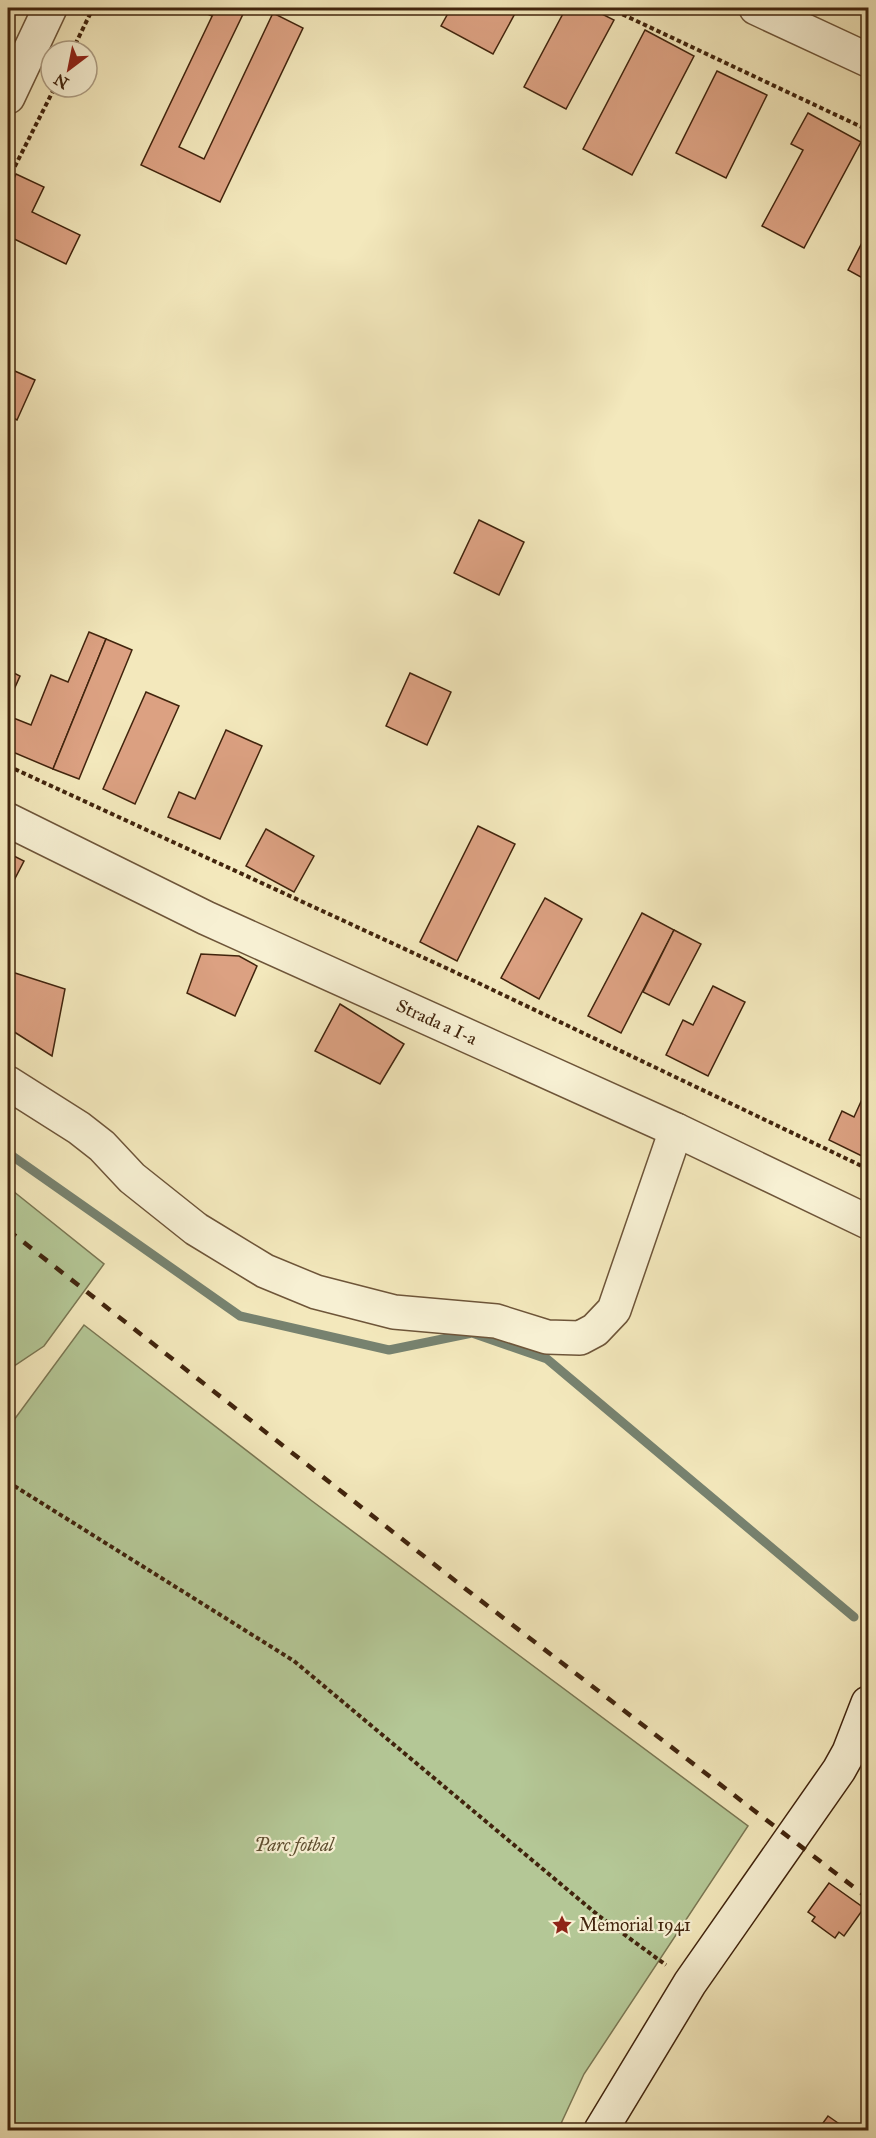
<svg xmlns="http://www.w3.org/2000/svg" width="876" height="2138" font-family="'IM FELL Great Primer',serif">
  <rect width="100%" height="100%" fill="#f3e8bc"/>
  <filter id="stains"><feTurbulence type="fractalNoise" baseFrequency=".00333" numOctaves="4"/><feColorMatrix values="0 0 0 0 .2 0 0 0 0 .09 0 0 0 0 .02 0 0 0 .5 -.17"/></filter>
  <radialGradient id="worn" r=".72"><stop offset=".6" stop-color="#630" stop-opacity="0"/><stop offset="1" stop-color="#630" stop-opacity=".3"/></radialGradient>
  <g fill="#b4c796" stroke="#7a7652" stroke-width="1.5">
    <polygon points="8,1187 104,1264 44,1346 8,1370"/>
    <polygon points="84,1325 312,1501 748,1826 584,2074 558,2130 8,2130 8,1428"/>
  </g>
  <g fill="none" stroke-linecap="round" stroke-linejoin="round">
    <polyline stroke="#77826f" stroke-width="9" points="8,1153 240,1316 389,1350 472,1333 547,1359 854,1617"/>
  </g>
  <g fill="#dca182" stroke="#41240d" stroke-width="1.5">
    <polygon points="194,8 216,8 212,16"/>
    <polygon points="216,8 246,8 179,147 204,159 273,13 303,28 220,202 141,165"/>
    <polygon points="451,8 518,8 493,54 441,26"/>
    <polygon points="566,8 590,8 614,20 566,109 524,87"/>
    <polygon points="645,30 694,56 632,175 583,149"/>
    <polygon points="717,71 767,95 726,178 676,153"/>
    <polygon points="808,113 861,142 804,248 762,226 803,150 791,144"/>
    <polygon points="16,174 44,187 32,212 80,235 66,264 8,236 8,192"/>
    <polygon points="868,231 868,281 848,270"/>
    <polygon points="8,368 35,380 17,420 8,415"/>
    <polygon points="479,520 524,542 499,595 454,573"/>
    <polygon points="89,632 106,639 53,769 8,750 8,726 11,717 31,725 51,675 68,682"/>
    <polygon points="106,639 132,650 79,779 53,769"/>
    <polygon points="8,670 20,676 8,703"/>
    <polygon points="410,673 451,692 427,745 386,726"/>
    <polygon points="146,692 179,706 135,804 103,789"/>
    <polygon points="226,730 262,746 220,839 168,817 179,792 195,799"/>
    <polygon points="478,826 515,844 457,961 420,942"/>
    <polygon points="266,829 314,856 294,892 246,866"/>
    <polygon points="8,853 24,861 8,892"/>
    <polygon points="545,898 582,919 539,999 501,978"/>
    <polygon points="642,913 674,930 621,1033 588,1016"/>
    <polygon points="674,930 701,944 669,1005 643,992"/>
    <polygon points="201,954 239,956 257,966 235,1016 187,993"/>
    <polygon points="15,973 65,989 52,1056 8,1028 8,983"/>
    <polygon points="713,986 745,1002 708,1076 666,1055 683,1020 693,1025"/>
    <polygon points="340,1004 404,1044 380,1084 315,1051"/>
    <polygon points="868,1086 868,1159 829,1140 842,1111 854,1117"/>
    <polygon points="829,1883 864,1908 844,1936 839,1932 835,1938 812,1921 815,1917 808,1912"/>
    <polygon points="828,2116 848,2130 818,2130"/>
  </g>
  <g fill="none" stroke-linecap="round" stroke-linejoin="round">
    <g stroke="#6e5539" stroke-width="36">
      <g id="street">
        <polyline points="756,8 868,60"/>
        <polyline points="8,97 50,8"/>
        <path id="s1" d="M8,820L206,918L676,1130L868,1222"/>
        <polyline points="8,1083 79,1128 102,1146 132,1178 196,1229 265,1271 316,1292 394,1312 496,1321 547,1337 580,1338 595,1330 614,1310 676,1130"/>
      </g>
    </g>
    <g stroke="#41240d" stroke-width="36">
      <polyline id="secondary" points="601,2130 690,1983 839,1770 849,1752 868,1703"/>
    </g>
    <g stroke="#41240d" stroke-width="4" stroke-dasharray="4.5 3" stroke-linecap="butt">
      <polyline points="609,8 868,130"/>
      <polyline points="72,51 93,8"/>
      <polyline points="8,180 55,87"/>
      <polyline points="8,766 472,980 868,1169"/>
      <polyline points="8,1482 294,1661 599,1916 666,1965"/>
    </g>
    <use href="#street" stroke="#f7f0d3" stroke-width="33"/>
    <use href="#secondary" stroke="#f7f0d3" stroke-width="33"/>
    <polyline stroke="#41240d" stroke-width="4.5" stroke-dasharray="10 10" stroke-linecap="butt" points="8,1230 467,1590 868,1898"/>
  </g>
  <defs>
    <g id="sight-bare" transform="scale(1.62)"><path d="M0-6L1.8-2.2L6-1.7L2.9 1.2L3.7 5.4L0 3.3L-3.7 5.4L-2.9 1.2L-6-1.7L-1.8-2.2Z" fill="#8f2418" stroke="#f7f0d3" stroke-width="2.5" paint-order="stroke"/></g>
  </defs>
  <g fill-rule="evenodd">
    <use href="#sight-bare" x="562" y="1925"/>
  </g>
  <g text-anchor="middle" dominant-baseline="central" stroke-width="4.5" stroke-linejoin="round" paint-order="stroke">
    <g font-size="18" fill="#41240d" stroke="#f7f0d3">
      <text stroke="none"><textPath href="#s1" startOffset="474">Strada a I-a</textPath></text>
    </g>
    <g font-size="18" font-style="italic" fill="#5e4d2f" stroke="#f7f0d3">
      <text x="294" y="1845">Parc fotbal</text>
    </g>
    <g font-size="18" fill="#41240d" stroke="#f7f0d3" text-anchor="start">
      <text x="579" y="1925">Memorial 1941</text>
    </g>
  </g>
  <rect width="876" height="2138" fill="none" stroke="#f3e8bc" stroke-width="30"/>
  <rect x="9" y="9" width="858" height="2120" fill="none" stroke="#41240d" stroke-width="3"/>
  <rect x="15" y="15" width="846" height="2108" fill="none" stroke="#41240d" stroke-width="1.5"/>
  <g transform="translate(69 69) rotate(212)"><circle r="28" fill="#f7f0d3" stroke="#ae9e84" stroke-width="1.5"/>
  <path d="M0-4.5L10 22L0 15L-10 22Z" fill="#8f2418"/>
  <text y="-9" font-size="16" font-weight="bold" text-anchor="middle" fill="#41240d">N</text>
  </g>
  <rect width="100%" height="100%" filter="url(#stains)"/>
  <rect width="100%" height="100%" fill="url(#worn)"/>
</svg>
